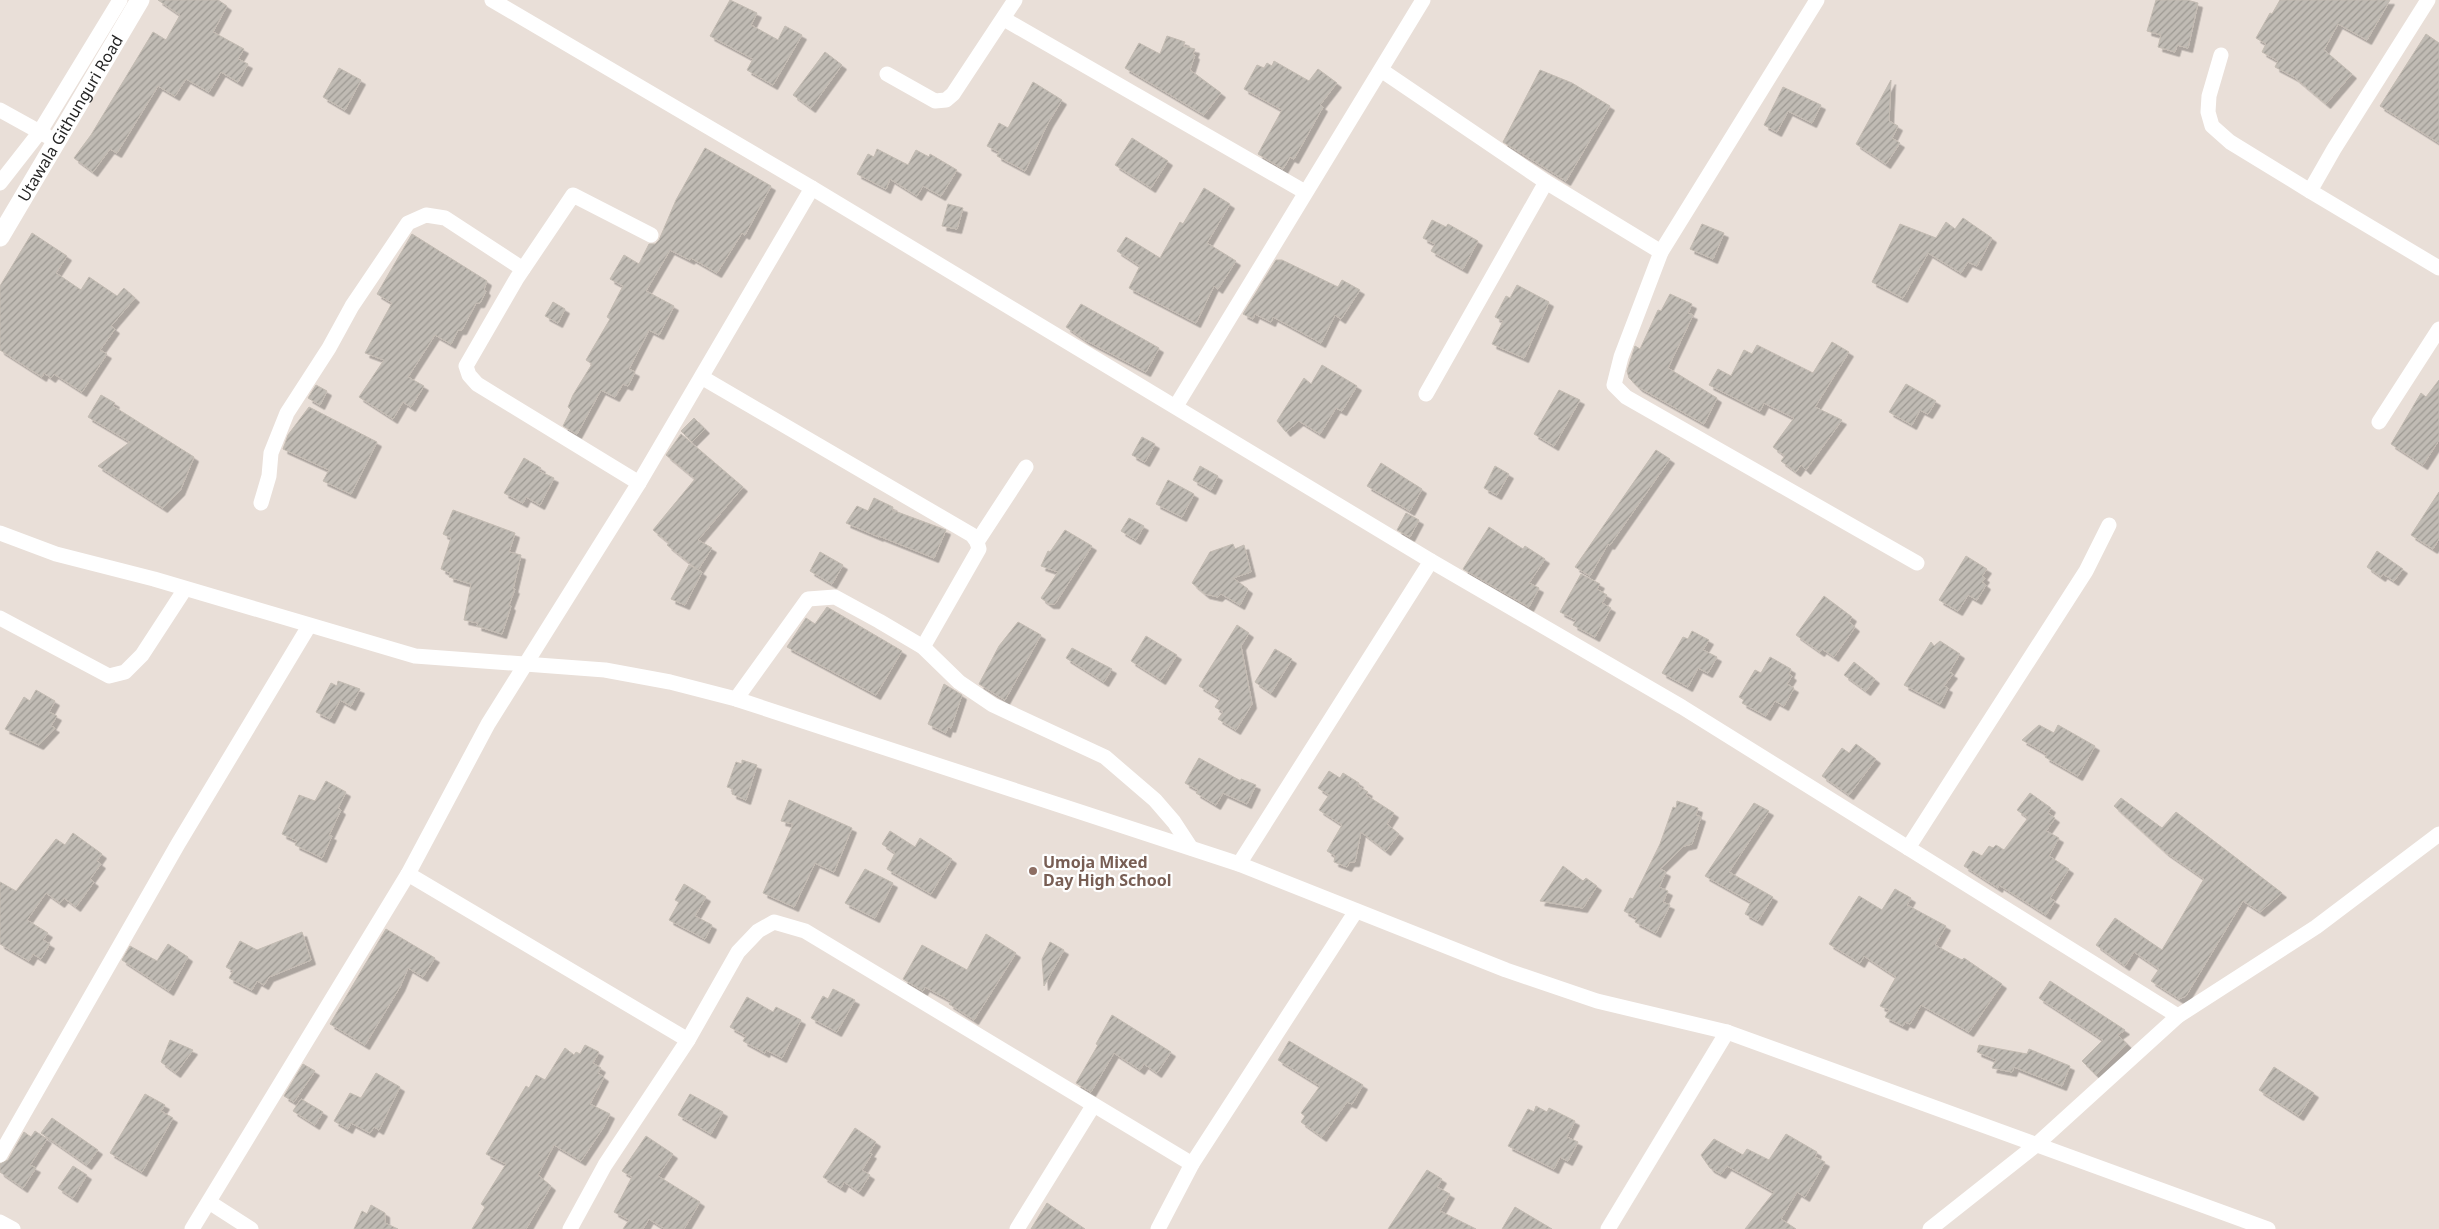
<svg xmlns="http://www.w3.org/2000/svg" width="2439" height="1229" font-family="'Noto Sans',sans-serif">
  <defs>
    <pattern id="building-hatch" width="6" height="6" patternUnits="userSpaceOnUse" patternTransform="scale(1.25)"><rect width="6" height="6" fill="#c0bbb4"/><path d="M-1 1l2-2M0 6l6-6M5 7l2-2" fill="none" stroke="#9c9892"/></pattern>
    <filter id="shadow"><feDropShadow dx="4.5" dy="4.5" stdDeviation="0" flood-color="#0004"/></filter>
  </defs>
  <rect width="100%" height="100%" fill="#e9dfd8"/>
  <g fill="url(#building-hatch)" stroke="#c3bbb2" filter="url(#shadow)">
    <polygon points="158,0 218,0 227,6 213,32 244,49 238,59 248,64 238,82 221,72 209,92 186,79 175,96 158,86 117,153 110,149 93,172 74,158 91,135 153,32 166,40 180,15"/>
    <polygon points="730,0 757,13 751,25 778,40 785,26 802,35 773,85 747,70 753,59 710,36"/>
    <polygon points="2156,0 2187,0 2198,3 2188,48 2177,45 2175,52 2158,47 2161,35 2147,31"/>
    <polygon points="2280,0 2390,0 2367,40 2338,24 2324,50 2352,74 2326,104 2294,77 2275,67 2278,61 2262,52 2266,44 2256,38 2270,13 2272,14"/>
    <polygon points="2426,34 2439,43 2439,143 2380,106"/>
    <polygon points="1167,36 1185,42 1183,46 1195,49 1193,54 1195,55 1190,70 1221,93 1204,115 1125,68 1139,43 1160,54"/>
    <polygon points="825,52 842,65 811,108 793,95"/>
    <polygon points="1274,61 1309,81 1318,69 1337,83 1320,105 1323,107 1294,159 1290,157 1283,169 1258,154 1282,110 1244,89 1257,65 1264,68 1267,63 1272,66"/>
    <polygon points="339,68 361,80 345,110 323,97"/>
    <polygon points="1540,70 1572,83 1610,106 1566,181 1503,142"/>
    <polygon points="1891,80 1889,121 1898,126 1892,138 1900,143 1886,164 1856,144"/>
    <polygon points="1033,82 1062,100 1048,123 1025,171 997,156 999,152 987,146 999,123 1008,128"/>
    <polygon points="1783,87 1821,105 1812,123 1788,111 1777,132 1764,125"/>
    <polygon points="1132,138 1168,161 1151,188 1115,165"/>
    <polygon points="705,148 771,186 745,235 742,233 717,273 691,258 690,260 670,250 646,291 674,306 659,335 649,330 629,369 635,372 628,386 623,384 615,397 601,390 577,434 563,426 571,410 568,407 573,395 592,364 586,360 610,319 607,317 623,286 610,279 624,255 639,264 649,244 655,244 659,240 676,200"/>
    <polygon points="877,149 908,165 916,150 929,157 930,154 957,170 941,196 923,186 917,196 890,179 886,189 857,174 868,154 874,157"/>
    <polygon points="1204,188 1230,204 1207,243 1236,261 1218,289 1214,286 1196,323 1129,288 1140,266 1117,251 1126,237 1160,258 1180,222 1183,224"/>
    <polygon points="948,204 963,208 957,229 942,226"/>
    <polygon points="1963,218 1992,238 1977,266 1968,262 1961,273 1928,253 1903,298 1872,282 1900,224 1936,238 1946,222 1955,229"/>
    <polygon points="1432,220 1446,227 1448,224 1478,241 1463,269 1431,251 1435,244 1423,238"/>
    <polygon points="1702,224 1724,233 1713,259 1690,249"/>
    <polygon points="32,233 67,256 56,273 81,290 89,277 117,296 124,288 135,298 111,326 115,329 100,350 107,354 82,392 54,374 51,378 44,373 42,377 0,350 0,286"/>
    <polygon points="412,234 487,281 484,289 486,291 480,303 476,303 462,330 458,330 451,344 435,335 408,377 424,386 411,407 403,402 393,419 359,397 384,360 365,353 392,303 377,294"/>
    <polygon points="1276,260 1282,260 1338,287 1342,280 1360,290 1341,319 1335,315 1321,343 1273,317 1271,322 1255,314 1253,319 1243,314"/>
    <polygon points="1517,285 1549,302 1524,358 1492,344 1503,321 1495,317 1506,296 1510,298"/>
    <polygon points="1670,294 1692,304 1688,313 1693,315 1668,368 1717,398 1704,424 1638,387 1629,378 1627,371 1635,346 1640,349 1658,310 1661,311"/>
    <polygon points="553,302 565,309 558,323 545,316"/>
    <polygon points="1081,304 1159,348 1146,372 1085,340 1066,327"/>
    <polygon points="1832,342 1849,352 1815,407 1842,420 1806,470 1801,465 1796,472 1781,461 1785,456 1773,447 1794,418 1764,403 1760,411 1709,385 1718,369 1731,376 1744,350 1752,354 1757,345 1813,373"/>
    <polygon points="1322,365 1357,386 1342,411 1336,408 1320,434 1299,421 1286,432 1277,421 1304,378 1311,384"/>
    <polygon points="2439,380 2439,440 2423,465 2391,444 2421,393 2426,397"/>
    <polygon points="1906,384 1936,401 1928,414 1920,410 1912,425 1889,412"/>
    <polygon points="316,385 327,391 320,405 308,398"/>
    <polygon points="1559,390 1580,400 1554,446 1534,434"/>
    <polygon points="101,395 115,403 113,406 194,457 180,491 163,508 98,466 130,442 88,417"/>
    <polygon points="309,407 377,442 351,494 323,481 329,470 283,449 288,435"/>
    <polygon points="694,418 705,429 692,442 681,431"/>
    <polygon points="681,434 743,487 698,540 712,548 698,570 667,545 669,543 653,530 695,479 666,455"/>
    <polygon points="1142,437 1155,444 1145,462 1132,455"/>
    <polygon points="1656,450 1670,459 1610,545 1608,544 1590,576 1575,567"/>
    <polygon points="524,458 541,468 539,471 554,478 540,505 526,497 523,503 504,493"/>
    <polygon points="1381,463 1422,489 1410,511 1367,486"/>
    <polygon points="1200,466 1218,476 1211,490 1193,480"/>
    <polygon points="1495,466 1509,474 1497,495 1484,488"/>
    <polygon points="1168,480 1194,494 1182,517 1156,504"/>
    <polygon points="2439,492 2439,539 2433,549 2411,535"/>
    <polygon points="874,498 893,507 892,510 946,530 934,558 879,536 879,537 846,523 857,506 868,511"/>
    <polygon points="453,510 515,533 509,552 521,555 513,589 515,589 509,605 511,606 502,634 477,626 478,623 464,620 471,584 449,577 450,573 441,569 451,538 443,534"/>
    <polygon points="1406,513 1419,520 1410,537 1397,530"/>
    <polygon points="1129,518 1144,526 1136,540 1121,531"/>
    <polygon points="1489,527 1523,549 1525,546 1545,559 1529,583 1539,588 1529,607 1463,569"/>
    <polygon points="1065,530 1092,546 1055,604 1049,604 1041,598 1058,572 1041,566 1048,551 1050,552"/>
    <polygon points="1233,544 1235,549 1244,545 1251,572 1233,578 1248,589 1240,605 1221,594 1218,597 1205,594 1192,583 1210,552"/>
    <polygon points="2377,551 2403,569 2394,581 2383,574 2381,577 2367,567"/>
    <polygon points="820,552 843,565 832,584 810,571"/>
    <polygon points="1966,556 1987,569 1982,576 1985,578 1982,582 1986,585 1977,600 1968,595 1958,611 1939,600"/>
    <polygon points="689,565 702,572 685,605 671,599"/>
    <polygon points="1581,574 1600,584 1597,589 1607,595 1602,603 1611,608 1595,637 1573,625 1576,620 1560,612"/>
    <polygon points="1824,596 1852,617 1849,622 1855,627 1834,657 1822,649 1820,652 1796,635"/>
    <polygon points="827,607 902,651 876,695 787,647 806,618 815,624"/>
    <polygon points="1018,622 1041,635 1005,700 979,684 999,646"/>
    <polygon points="1237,625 1249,633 1241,646 1252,704 1236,730 1218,719 1223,712 1215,707 1220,699 1199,686"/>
    <polygon points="1692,631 1709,640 1703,650 1717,657 1708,673 1698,668 1688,687 1662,673 1683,637 1688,639"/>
    <polygon points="1146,636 1177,655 1161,680 1131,661"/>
    <polygon points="1940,641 1960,654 1949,672 1953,674 1944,686 1948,688 1940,704 1904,685 1931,642 1934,646"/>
    <polygon points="1072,648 1112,669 1104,682 1066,658"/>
    <polygon points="1275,649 1292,659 1271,693 1255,682"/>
    <polygon points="1770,657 1791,669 1789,674 1792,676 1787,684 1794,688 1784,706 1775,701 1766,716 1742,703 1744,700 1739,697 1755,670 1761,673"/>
    <polygon points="1854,662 1875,679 1866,691 1844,675"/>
    <polygon points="338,681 360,689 351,706 340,700 330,719 316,712 331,683 337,686"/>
    <polygon points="944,684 962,695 951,728 948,727 946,733 928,724"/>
    <polygon points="36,690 55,701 49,712 57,716 51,726 55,728 39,745 5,729 24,697 30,701"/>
    <polygon points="2039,725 2054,733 2058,725 2095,746 2078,776 2045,757 2047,754 2022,740"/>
    <polygon points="1856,744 1876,759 1849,795 1822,776 1842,748 1849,753"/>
    <polygon points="1199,758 1241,781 1241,779 1256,785 1247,804 1223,793 1216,805 1196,793 1198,790 1185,783"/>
    <polygon points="742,760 757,765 746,800 732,794 733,789 727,787 736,762 742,764"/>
    <polygon points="1329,771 1340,778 1343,773 1359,783 1358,786 1368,792 1366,795 1394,813 1387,824 1399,834 1386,851 1361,832 1355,862 1350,862 1347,867 1334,862 1335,856 1327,851 1342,825 1319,810 1329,795 1318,788"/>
    <polygon points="326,781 346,792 338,808 341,810 329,835 332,836 322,858 295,845 297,841 282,834 299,795 315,801"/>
    <polygon points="2030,793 2051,808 2048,813 2055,818 2046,831 2059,838 2049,856 2069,869 2050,898 2055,901 2046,915 1999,885 1998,888 1964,866 1973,851 1982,856 1989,846 1993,848 1996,845 2004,850 2028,818 2017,810"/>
    <polygon points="2121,798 2162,828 2176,812 2282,893 2260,912 2243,901 2186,996 2179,999 2151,981 2159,969 2134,952 2125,966 2096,945 2115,918 2162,950 2204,879 2165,852 2114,806"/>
    <polygon points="789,800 852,828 834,872 815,863 794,907 763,893 793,824 781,821"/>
    <polygon points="1677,801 1698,808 1696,815 1701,817 1692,844 1684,846 1660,869 1666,872 1659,887 1668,891 1663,902 1670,905 1656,933 1635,922 1637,918 1624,911 1630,898 1633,899 1660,844 1673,807 1676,808"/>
    <polygon points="1754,803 1769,811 1729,872 1773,897 1758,921 1745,914 1751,902 1705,876"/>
    <polygon points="890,831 915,847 920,838 952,859 931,894 887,869 895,853 882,844"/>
    <polygon points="73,833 102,854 97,861 101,864 90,879 94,882 76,907 64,898 60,903 46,893 27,920 48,933 43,940 50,944 41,959 33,954 29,961 0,944 0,882 16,891 56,839 65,845"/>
    <polygon points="1563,866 1583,881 1586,878 1597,886 1583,908 1540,901"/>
    <polygon points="865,869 893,883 875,918 845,903"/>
    <polygon points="684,884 706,897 695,916 712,925 705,939 669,920 679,902 675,900"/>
    <polygon points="1895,889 1911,898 1907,905 1946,926 1935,945 1962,960 1964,958 2002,984 1969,1032 1921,1005 1910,1024 1905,1022 1903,1026 1885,1017 1889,1010 1880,1006 1896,977 1864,956 1860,963 1829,944 1859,896 1882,910"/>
    <polygon points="386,929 435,958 423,977 408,968 400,987 365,1045 330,1024"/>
    <polygon points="302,932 311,960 269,977 264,985 257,981 252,990 229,978 233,971 226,967 240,941 257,950"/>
    <polygon points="986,934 1016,953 974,1020 949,1004 951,1001 925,987 923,991 903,979 922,945 967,970"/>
    <polygon points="1050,942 1064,950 1044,986 1042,959"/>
    <polygon points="168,944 188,957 169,991 122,960 130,946 157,961"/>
    <polygon points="2050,981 2125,1030 2118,1035 2127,1044 2096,1075 2082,1061 2103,1040 2039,998"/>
    <polygon points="833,989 855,1000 837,1032 811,1018 823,996 828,999"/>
    <polygon points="747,997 773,1012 776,1007 801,1020 782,1058 766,1050 765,1053 743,1041 746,1036 730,1027"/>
    <polygon points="1112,1015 1171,1052 1157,1073 1144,1064 1140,1070 1114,1053 1091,1092 1076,1083 1098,1045 1096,1044"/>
    <polygon points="170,1040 193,1050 176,1073 161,1062"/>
    <polygon points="1289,1041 1363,1085 1352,1104 1347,1102 1322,1137 1301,1122 1305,1116 1301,1113 1320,1086 1278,1060"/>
    <polygon points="585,1045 599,1052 593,1063 601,1068 598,1073 604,1077 590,1104 610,1114 603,1128 581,1161 554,1145 538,1175 551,1186 526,1229 472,1229 485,1207 481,1204 506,1164 486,1154 526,1086 529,1088 536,1075 545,1080 565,1048 574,1055 576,1052 580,1054"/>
    <polygon points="1979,1045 2027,1054 2029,1049 2070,1066 2062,1086 2014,1067 2012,1072 1992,1068 1996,1060 1977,1052"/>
    <polygon points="303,1064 315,1071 294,1102 284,1096"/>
    <polygon points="2274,1067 2314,1093 2299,1116 2259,1090"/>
    <polygon points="376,1073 400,1087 379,1130 374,1127 370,1133 351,1123 348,1129 334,1121 350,1093 361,1098"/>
    <polygon points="145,1094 165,1105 161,1111 173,1118 142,1172 110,1153"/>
    <polygon points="690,1094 723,1112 711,1134 678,1115"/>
    <polygon points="301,1099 323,1112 315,1125 293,1111"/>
    <polygon points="1536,1106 1547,1112 1549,1108 1575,1121 1567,1137 1578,1142 1568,1161 1560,1157 1554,1169 1508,1146 1528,1109 1534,1112"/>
    <polygon points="52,1118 98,1150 87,1165 41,1133"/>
    <polygon points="855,1128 876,1142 869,1153 872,1154 862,1170 870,1175 859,1192 844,1182 841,1188 823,1177"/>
    <polygon points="35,1131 47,1139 30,1165 36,1168 23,1188 0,1172 0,1164 8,1160 24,1132 31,1137"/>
    <polygon points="1786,1134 1817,1152 1815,1157 1825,1162 1805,1197 1797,1192 1781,1219 1796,1229 1745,1229 1774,1192 1727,1166 1721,1174 1710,1168 1701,1155 1714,1139 1743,1155 1747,1149 1769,1160"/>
    <polygon points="646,1136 673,1154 658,1176 700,1202 684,1229 665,1229 649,1219 643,1229 623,1229 629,1220 614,1212 632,1177 622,1171"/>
    <polygon points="73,1166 87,1175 73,1198 58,1188"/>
    <polygon points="1427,1170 1442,1179 1437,1187 1450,1194 1440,1211 1476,1229 1388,1229"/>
    <polygon points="1047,1203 1085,1229 1031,1229"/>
    <polygon points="371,1205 385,1213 385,1223 398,1229 354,1229 362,1211 367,1214"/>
    <polygon points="1515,1207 1552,1229 1502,1229"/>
  </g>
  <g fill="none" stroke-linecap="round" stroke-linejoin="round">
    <g stroke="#fff" stroke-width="15">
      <polyline points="492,0 812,188 1431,561 1682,707 2178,1016"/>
      <polyline points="1817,0 1661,252 1621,357 1614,385 1626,397 1917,563"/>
      <polyline points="1004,19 1305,192"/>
      <polyline points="2221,55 2209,96 2208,112 2212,126 2230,142 2310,191 2334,149 2428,0"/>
      <polyline points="1381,70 1546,182 1661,252"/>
      <polyline points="887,74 935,101 946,100 953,94 1015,0"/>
      <polyline points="0,110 47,136"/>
      <polyline points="0,183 39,133 120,0"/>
      <polyline points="2310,191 2439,268"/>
      <polyline points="703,378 972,535 977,542 979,549 923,647"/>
      <polyline points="1426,394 1546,182"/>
      <polyline points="1176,406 1423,0"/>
      <polyline points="2379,422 2439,329"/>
      <polyline points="639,483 477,384 469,375 466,366 517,278 573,195 651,235"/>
      <polyline points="261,503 269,476 271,453 287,413 329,348 352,306 408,223 426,215 445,218 523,269"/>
      <polyline points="0,533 56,554 154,579 415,656 605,670 670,682 736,699 1239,864 1506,970 1597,1001 1727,1032 2268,1229"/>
      <polyline points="977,542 1026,467"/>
      <polyline points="0,618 109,676 125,672 142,655 185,589"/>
      <polyline points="736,699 808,599 835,597 879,621 923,647 959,682 993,705 1105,757 1155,800 1174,822 1191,848"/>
      <polyline points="1908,848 2086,571 2109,525"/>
      <polyline points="1239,864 1431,561"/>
      <polyline points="408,874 688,1040"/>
      <polyline points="0,1155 178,844 309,626"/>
      <polyline points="209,1202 251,1229"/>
      <polyline points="0,1222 13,1229"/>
      <polyline points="192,1229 408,874 488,724 639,483 812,188"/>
      <polyline points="570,1229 605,1165 688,1040 738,952 758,931 774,922 805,931 1192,1164"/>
      <polyline points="1017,1229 1093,1106"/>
      <polyline points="1158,1229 1192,1164 1356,911"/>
      <polyline points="1608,1229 1727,1032"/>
      <polyline points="1930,1229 2036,1145 2178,1016 2316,927 2439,834"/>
    </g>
    <path stroke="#fff" stroke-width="19" id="s1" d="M0,237L140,0"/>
  </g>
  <circle fill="#8d6e63" stroke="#fff" stroke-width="2" cx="1033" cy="871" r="5"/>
  <g text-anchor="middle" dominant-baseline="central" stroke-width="4.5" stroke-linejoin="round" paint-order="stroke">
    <g font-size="16" fill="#262626" stroke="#fff">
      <text stroke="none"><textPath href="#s1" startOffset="138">Utawala Githunguri Road</textPath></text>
    </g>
    <g font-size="16" font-weight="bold" fill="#785e54" stroke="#fff" text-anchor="start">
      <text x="1043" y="862">Umoja Mixed<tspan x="1043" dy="18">Day High School</tspan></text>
    </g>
  </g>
</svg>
